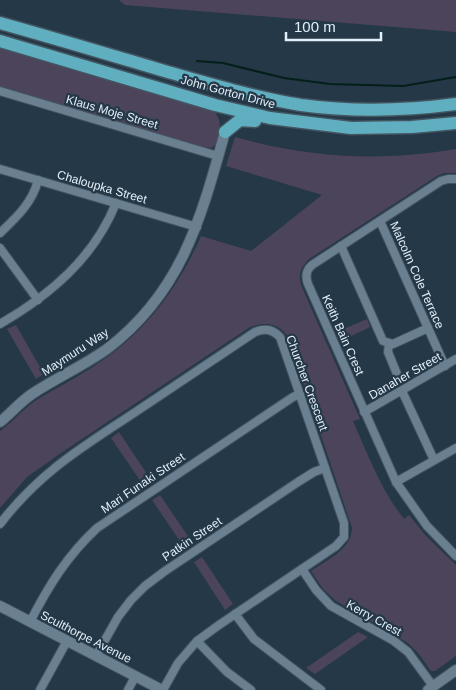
<svg xmlns="http://www.w3.org/2000/svg" width="456" height="690" font-family="Arial,sans-serif">
  <rect width="100%" height="100%" fill="#243847"/>
  <g fill="#4c445a">
    <polygon points="119,0 456,0 456,32 125,5"/>
    <path d="M0,48L210,109C224,117 220,131 217,144L211,148L200,146L0,87Z"/>
    <path d="M235,137C310,158 379,162 456,149V173H444L437,176L309,259C301,267 298,274 301,285L360,419L353,421C368,455 381,490 404,519L409,515L426,536L456,565V656L435,671H431L418,653L408,643L336,601L323,589L311,571C327,560 351,550 352,528L288,337C278,322 265,322 250,327L61,453L27,477L0,508V431C13,422 22,410 35,401C54,389 75,379 94,366C143,335 178,289 201,236L251,251L322,195L226,166Z"/>
    <polygon points="367,319 370,327 343,340 339,331"/>
    <polygon points="16,325 44,374 36,379 7,329"/>
    <polygon points="119,432 151,480 143,485 111,438"/>
    <polygon points="160,495 192,542 184,547 152,500"/>
    <polygon points="202,557 233,604 225,610 194,562"/>
    <polygon points="358,632 368,637 315,674 306,668"/>
  </g>
  <g fill="none" stroke-linecap="round" stroke-linejoin="round">
    <polyline stroke="#031f1a" stroke-width="2" points="197,61 223,63 284,78 330,84 403,86 456,77"/>
    <g stroke="#445561" stroke-width="10">
      <g id="minor">
        <polyline points="0,91 218,156"/>
        <polyline points="0,169 197,227"/>
        <path d="M456,179H448L441,181L312,265C306,270 305,276 308,284L396,482L427,526L456,556"/>
        <polyline points="380,221 445,366"/>
        <path d="M0,233C16,218 33,202 38,180"/>
        <polyline points="341,246 383,341 393,344 428,328"/>
        <polyline points="0,248 38,300"/>
        <path d="M0,324C50,295 94,258 116,203"/>
        <polyline points="389,344 388,352 397,374"/>
        <polyline points="402,391 434,460"/>
        <polyline points="364,412 456,359"/>
        <polyline points="396,482 456,448"/>
        <path d="M0,524C39,473 82,447 134,413C175,386 215,359 255,332C265,328 272,329 280,337L344,523V537L336,546L219,625L197,641L178,663L163,690"/>
        <polyline points="302,569 316,590 331,606 394,641 408,652 433,686"/>
        <polyline points="235,614 254,639 321,690"/>
        <path d="M30,622C49,585 67,556 97,528L293,397L300,394"/>
        <polyline points="197,641 227,672 251,690"/>
        <polyline points="96,656 118,617 131,600 145,586 165,571 298,482 314,472 325,468"/>
        <polyline points="40,690 67,641"/>
        <polyline points="128,690 135,677"/>
      </g>
    </g>
    <g stroke="#445561" stroke-width="12">
      <g id="tertiary">
        <path d="M0,422C11,413 20,402 32,394C56,378 83,366 107,349C182,292 201,218 225,132"/>
        <polyline points="0,606 162,690"/>
        <polyline points="428,690 456,670"/>
      </g>
    </g>
    <g stroke="#445561" stroke-width="15">
      <g id="primary">
        <path d="M0,23C54,38 107,54 161,70C207,83 253,97 301,105C352,112 404,111 456,104"/>
        <polyline points="0,41 215,105 270,118 351,128 412,127 456,123"/>
        <polyline points="225,132 240,120 255,121"/>
      </g>
    </g>
    <use href="#minor" stroke="#6a8090" stroke-width="8"/>
    <use href="#tertiary" stroke="#6a8090" stroke-width="10"/>
    <use href="#primary" stroke="#5fafc0" stroke-width="12"/>
  </g>
  <g text-anchor="middle" dominant-baseline="central" stroke-width="4.5" stroke-linejoin="round" paint-order="stroke">
    <g font-size="12" fill="#e3eff9" stroke="#243847">
      <text transform="translate(228 92) rotate(15)">John Gorton Drive</text>
      <text transform="translate(112 112) rotate(16)">Klaus Moje Street</text>
      <text transform="translate(102 187) rotate(16)">Chaloupka Street</text>
      <text transform="translate(417 275) rotate(66)">Malcolm Cole Terrace</text>
      <text transform="translate(343 335) rotate(66)">Keith Bain Crest</text>
      <text transform="translate(75 352) rotate(-33)">Maymuru Way</text>
      <text transform="translate(405 376) rotate(-30)">Danaher Street</text>
      <text transform="translate(307 383) rotate(70)">Churcher Crescent</text>
      <text transform="translate(143 483) rotate(-34)">Mari Funaki Street</text>
      <text transform="translate(192 539) rotate(-34)">Patkin Street</text>
      <text transform="translate(374 618) rotate(29)">Kerry Crest</text>
      <text transform="translate(86 637) rotate(27)">Sculthorpe Avenue</text>
    </g>
  </g>
  <path d="M286 32v8h95v-8" fill="none" stroke="#e3eff9" stroke-width="2.5"/>
  <text x="294" y="32" font-size="15" fill="#e3eff9" stroke="#243847" stroke-width="4" paint-order="stroke">100 m</text>
</svg>
